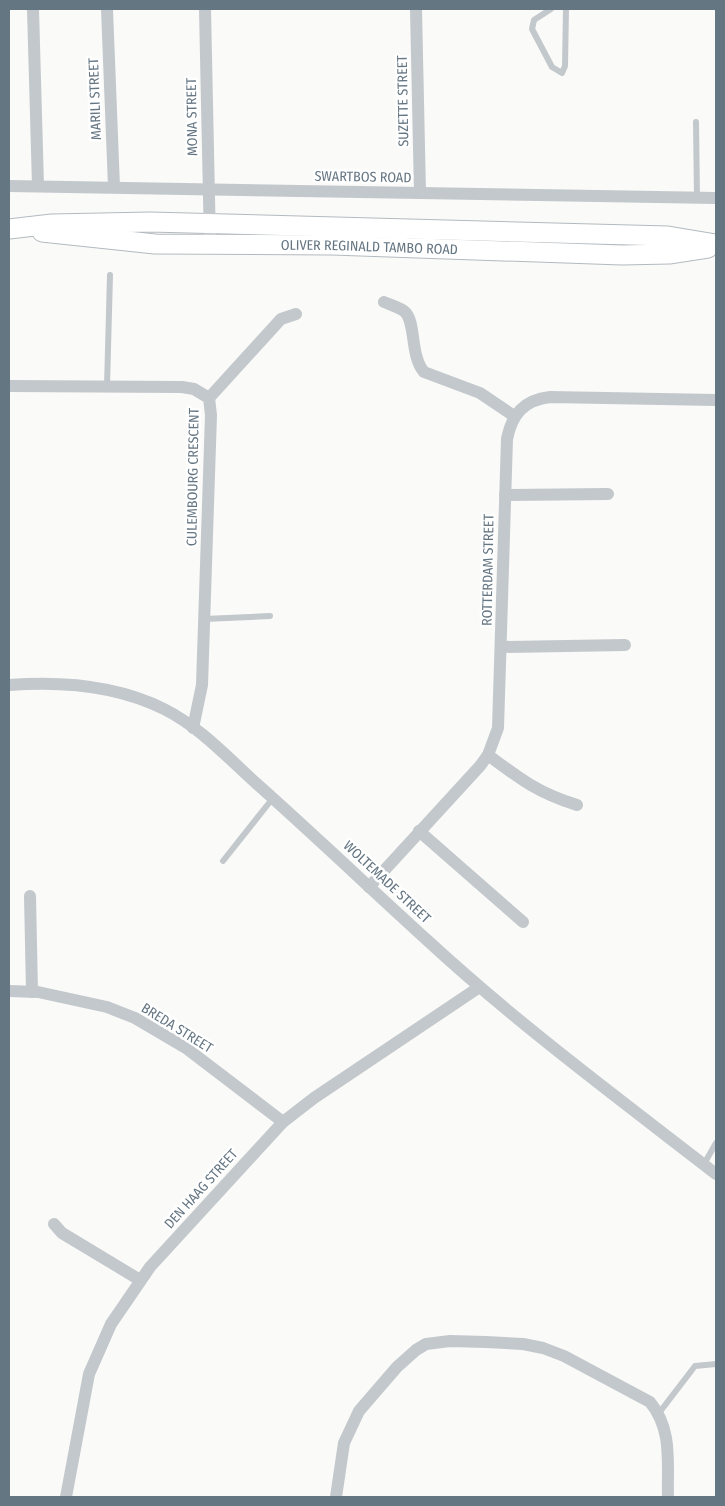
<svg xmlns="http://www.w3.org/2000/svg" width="725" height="1506" font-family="'Fira Sans Condensed',sans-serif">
  <rect width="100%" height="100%" fill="#fafaf8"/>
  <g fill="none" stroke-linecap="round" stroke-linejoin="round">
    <g stroke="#b3babf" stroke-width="21">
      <g id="secondary">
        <polyline points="9,229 52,224 150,222 668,236 716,244"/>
        <path id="s1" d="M42,232L155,244L332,245L622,255L669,254L708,248"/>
      </g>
    </g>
    <g stroke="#c3c8cc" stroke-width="6">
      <polyline points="551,9 534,20 532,29 552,67 562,73 565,66 566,9"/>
      <polyline points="696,122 697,198"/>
      <polyline points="107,386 110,275"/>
      <polyline points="204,619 270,616"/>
      <polyline points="223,861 273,798"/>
      <polyline points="704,1164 716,1143"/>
      <polyline points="659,1413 695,1366 716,1364"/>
    </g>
    <g stroke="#c3c8cc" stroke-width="12">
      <polyline points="33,9 38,186"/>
      <polyline points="107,9 114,187"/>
      <polyline points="205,9 210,244"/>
      <polyline points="416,9 420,193"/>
      <polyline points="9,186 716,198"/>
      <path d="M384,302C390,305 400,307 405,312C416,322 410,356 424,372L480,393L514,416"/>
      <polyline points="9,386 182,387 194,389 209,398 211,415 202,685 193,728"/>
      <polyline points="209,398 281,319 296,314"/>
      <polyline points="505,495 608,494"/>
      <polyline points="501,647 625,645"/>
      <path d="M9,685C62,681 116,685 164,709C200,727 228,758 257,784C314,835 370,888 427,940C518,1024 618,1098 716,1174"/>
      <path d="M488,755C520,779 538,793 577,805"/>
      <polyline points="419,831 523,922"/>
      <path d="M369,887L480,766L488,755L498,728L507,439C512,414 524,400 550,397L716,400"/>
      <polyline points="30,896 32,992"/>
      <polyline points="9,991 38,992 107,1007 135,1018 186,1048 283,1122"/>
      <polyline points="54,1224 62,1233 140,1280"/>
      <polyline points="66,1497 89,1374 111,1324 150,1267 283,1122 314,1098 478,988"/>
      <path d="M336,1497L344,1443L359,1411L397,1367L416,1350L426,1344L450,1341L486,1342L523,1344L543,1348L564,1356L650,1402C673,1430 667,1463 668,1497"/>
    </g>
    <use href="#secondary" stroke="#fff" stroke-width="19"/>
  </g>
  <g text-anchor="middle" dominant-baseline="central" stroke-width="5" stroke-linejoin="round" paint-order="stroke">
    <g font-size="14" fill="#657683" stroke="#fff">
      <text transform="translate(95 99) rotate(-92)">MARILI STREET</text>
      <text transform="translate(403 101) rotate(-91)">SUZETTE STREET</text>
      <text transform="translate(192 117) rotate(-91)">MONA STREET</text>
      <text transform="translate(363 177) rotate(1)">SWARTBOS ROAD</text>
      <text stroke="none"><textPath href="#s1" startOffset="328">OLIVER REGINALD TAMBO ROAD</textPath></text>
      <text transform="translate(193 477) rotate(-89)">CULEMBOURG CRESCENT</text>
      <text transform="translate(488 570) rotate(-89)">ROTTERDAM STREET</text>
      <text transform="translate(387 882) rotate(43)">WOLTEMADE STREET</text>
      <text transform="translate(177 1028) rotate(32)">BREDA STREET</text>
      <text transform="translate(201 1189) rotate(-48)">DEN HAAG STREET</text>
    </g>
  </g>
  <rect width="725" height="1506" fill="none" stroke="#657683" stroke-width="20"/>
</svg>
